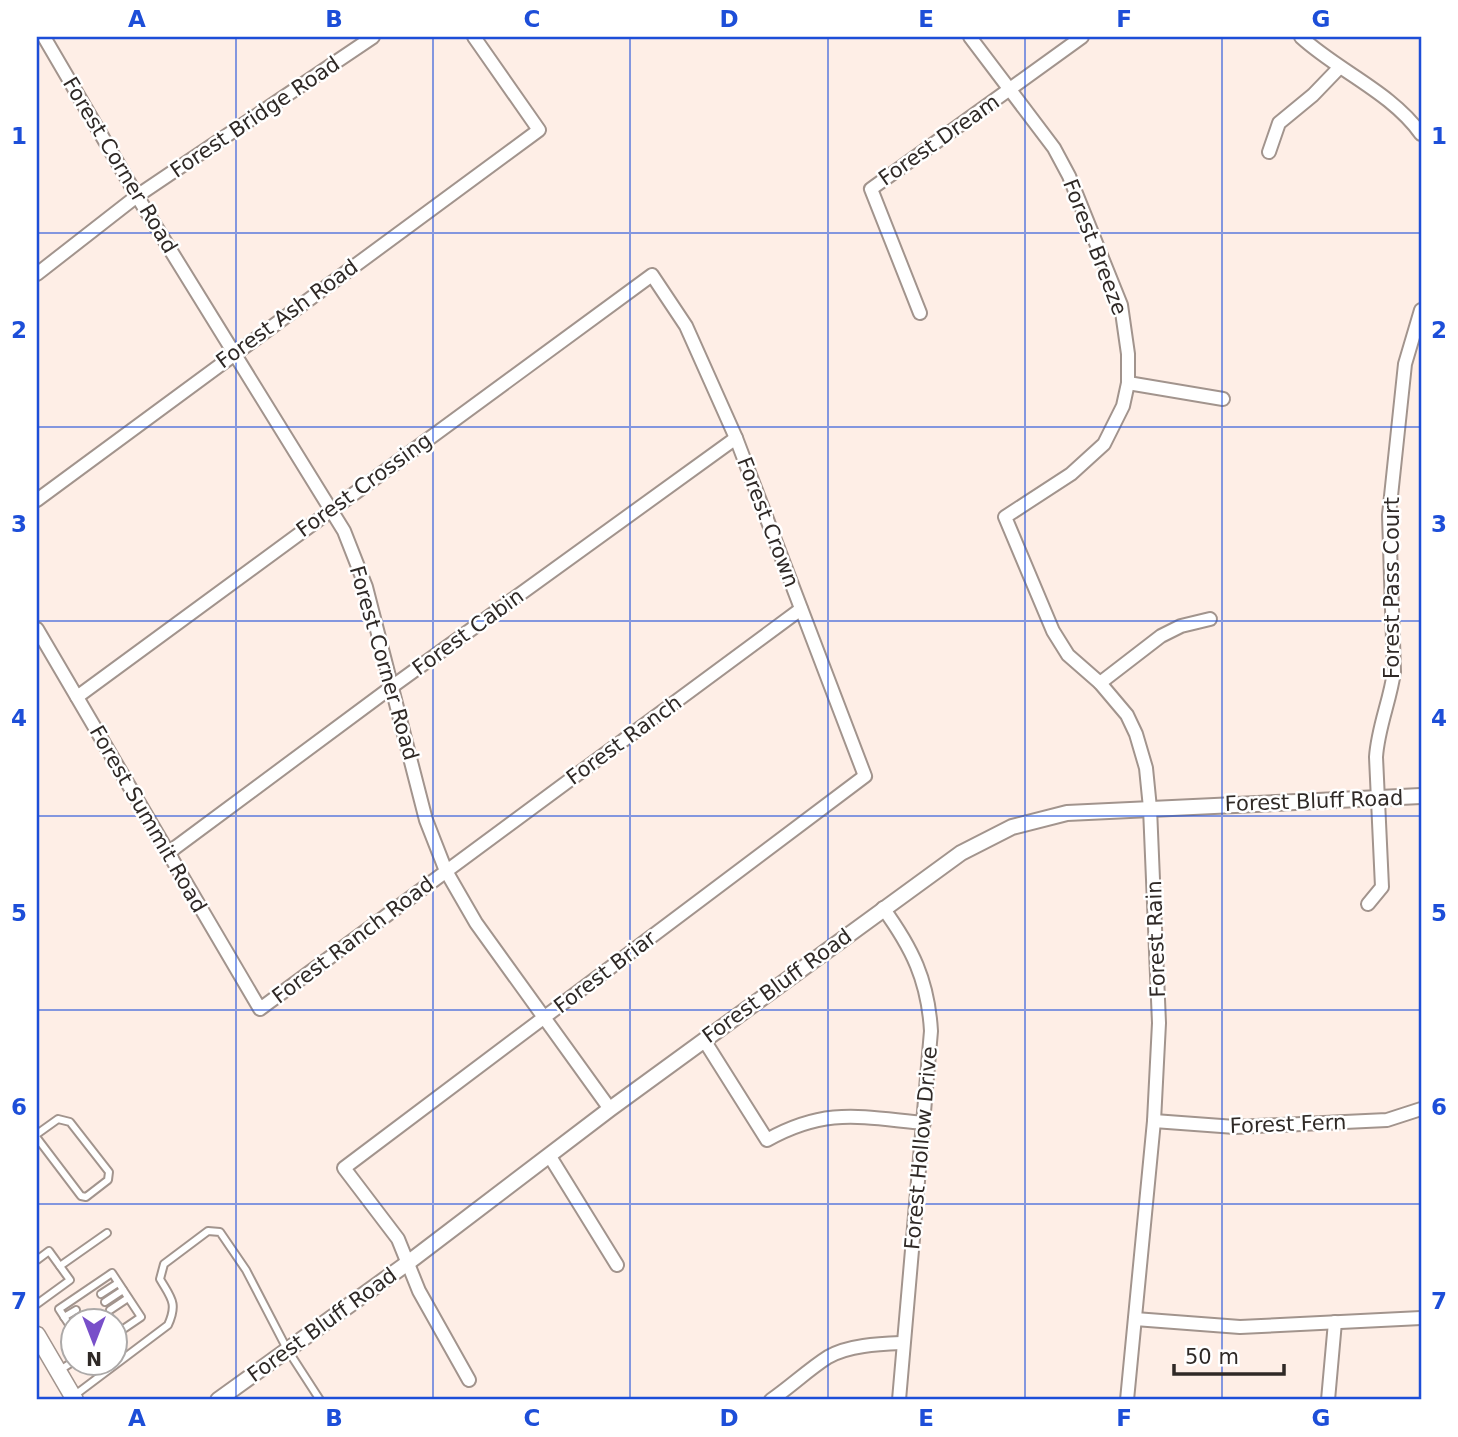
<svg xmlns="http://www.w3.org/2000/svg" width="1458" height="1437" font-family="'DejaVu Sans',sans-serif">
  <rect width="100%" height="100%" fill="#feeee6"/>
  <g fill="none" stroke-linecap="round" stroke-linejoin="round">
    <g stroke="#a2948d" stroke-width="10">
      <g id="service">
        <polyline points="37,1134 58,1119 70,1122 109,1172 108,1180 86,1197 81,1196 37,1138"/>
        <polyline points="37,1260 49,1251 70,1280 37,1304"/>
        <polyline points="60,1266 107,1233"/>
        <polyline points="101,1294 118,1283"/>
        <polyline points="105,1302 123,1290"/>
        <polyline points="110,1310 128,1298"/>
        <polyline points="64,1317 76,1310"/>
        <polyline points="69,1324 80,1317"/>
        <polyline points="74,1332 59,1309 112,1273 141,1317 116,1334"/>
        <polyline points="60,1370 74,1361"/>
        <path d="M75,1395L168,1325C178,1303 171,1298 160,1279L164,1264L208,1231L220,1232L246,1270L287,1349L320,1400"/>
      </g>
    </g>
    <g stroke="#a2948d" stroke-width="16">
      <g id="minor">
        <polyline points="44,37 137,196 344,531 366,587 426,820 446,871 476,923 610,1109"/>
        <polyline points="970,37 1054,148 1069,176 1121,305 1128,354 1128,383 1123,406 1104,444 1071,474 1005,517 1053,631 1068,655 1100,683 1127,715 1136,734 1146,768 1150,808 1159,1023 1154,1121 1127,1400"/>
        <path d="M1301,37C1338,71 1391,92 1421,134"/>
        <polyline points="1269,152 1279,123 1313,95 1339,68"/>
        <polyline points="37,274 137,196 373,37"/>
        <polyline points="920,313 871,189 1082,37"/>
        <polyline points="1128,383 1223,399"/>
        <polyline points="37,500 539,130 474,37"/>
        <polyline points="37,629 260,1009 801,609"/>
        <polyline points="1100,683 1161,636 1181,626 1210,619"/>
        <polyline points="77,697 652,275 686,326 736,438 865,776 344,1168 398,1239 419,1291 469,1380"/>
        <polyline points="168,853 393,686 736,438"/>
        <path d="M1368,904L1382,887L1376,757C1378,727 1390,701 1394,672L1389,515L1405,364L1421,310"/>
        <path d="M883,908C912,948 928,980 931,1031L899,1400"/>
        <path d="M704,1040L767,1140C826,1107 860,1117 924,1123"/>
        <polyline points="1154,1121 1235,1127 1387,1120 1421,1109"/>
        <polyline points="549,1155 617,1265"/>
        <polyline points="1135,1319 1240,1327 1421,1318"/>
        <path d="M771,1400C790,1387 809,1369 828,1357C849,1345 879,1344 903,1343"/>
        <polyline points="1328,1400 1335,1322"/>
      </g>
    </g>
    <g stroke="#a2948d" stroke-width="18">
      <polyline id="tertiary" points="218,1400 409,1262 610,1109 961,853 1012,827 1067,813 1421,796"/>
    </g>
    <g stroke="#a2948d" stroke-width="19">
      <polyline id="secondary" points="37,1335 75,1400"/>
    </g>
    <use href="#service" stroke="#fff" stroke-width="6"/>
    <use href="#minor" stroke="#fff" stroke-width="12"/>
    <use href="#tertiary" stroke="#fff" stroke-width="14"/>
    <use href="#secondary" stroke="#fff" stroke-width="16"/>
  </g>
  <path fill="none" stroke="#1d4ed8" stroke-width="2" stroke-opacity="0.55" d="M236,37V1400M433,37V1400M630,37V1400M828,37V1400M1025,37V1400M1222,37V1400M37,233H1421M37,427H1421M37,621H1421M37,816H1421M37,1010H1421M37,1204H1421"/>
  <g text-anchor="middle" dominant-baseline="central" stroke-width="5" stroke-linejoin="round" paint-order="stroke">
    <g font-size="21" fill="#2f2926" stroke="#fff">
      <text transform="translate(255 117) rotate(-34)">Forest Bridge Road</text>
      <text transform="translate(939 140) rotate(-35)">Forest Dream</text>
      <text transform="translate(120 165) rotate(59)">Forest Corner Road</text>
      <text transform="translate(1095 247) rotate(69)">Forest Breeze</text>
      <text transform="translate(287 314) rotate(-36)">Forest Ash Road</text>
      <text transform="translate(364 485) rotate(-36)">Forest Crossing</text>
      <text transform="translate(768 522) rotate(69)">Forest Crown</text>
      <text transform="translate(1392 588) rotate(-90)">Forest Pass Court</text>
      <text transform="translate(468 632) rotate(-36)">Forest Cabin</text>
      <text transform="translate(384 663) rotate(74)">Forest Corner Road</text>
      <text transform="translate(624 740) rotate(-36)">Forest Ranch</text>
      <text transform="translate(1314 801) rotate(-2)">Forest Bluff Road</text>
      <text transform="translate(148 819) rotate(60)">Forest Summit Road</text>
      <text transform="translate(1156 939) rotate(-92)">Forest Rain</text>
      <text transform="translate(353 940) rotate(-37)">Forest Ranch Road</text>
      <text transform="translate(605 972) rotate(-37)">Forest Briar</text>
      <text transform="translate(777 986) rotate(-36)">Forest Bluff Road</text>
      <text transform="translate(1288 1124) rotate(-2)">Forest Fern</text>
      <text transform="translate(921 1148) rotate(-85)">Forest Hollow Drive</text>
      <text transform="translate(322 1325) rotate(-36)">Forest Bluff Road</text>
    </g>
  </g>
  <rect width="1458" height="1437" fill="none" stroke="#ffffff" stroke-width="77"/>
  <g transform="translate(94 1342) rotate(180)"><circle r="33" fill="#ffffff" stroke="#aca9a8" stroke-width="2"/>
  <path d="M0-5L12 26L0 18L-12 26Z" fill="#784fc9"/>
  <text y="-10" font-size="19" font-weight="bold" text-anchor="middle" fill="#2f2926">N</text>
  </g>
  <path d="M1174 1364v10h110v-10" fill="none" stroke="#2f2926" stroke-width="3.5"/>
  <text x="1185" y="1364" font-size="21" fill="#2f2926" stroke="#ffffff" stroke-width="5" paint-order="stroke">50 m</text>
  <rect x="38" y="38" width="1382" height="1360" fill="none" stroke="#1d4ed8" stroke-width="2.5"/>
  <g font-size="23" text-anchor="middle" font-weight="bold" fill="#1d4ed8">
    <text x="137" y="27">A</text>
    <text x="334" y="27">B</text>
    <text x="532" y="27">C</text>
    <text x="729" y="27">D</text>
    <text x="926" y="27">E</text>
    <text x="1124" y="27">F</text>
    <text x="1321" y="27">G</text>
    <text x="19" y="144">1</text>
    <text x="1439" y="144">1</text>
    <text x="19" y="338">2</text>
    <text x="1439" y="338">2</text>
    <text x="19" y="532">3</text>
    <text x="1439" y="532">3</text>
    <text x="19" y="726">4</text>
    <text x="1439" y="726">4</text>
    <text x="19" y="921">5</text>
    <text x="1439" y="921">5</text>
    <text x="19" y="1115">6</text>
    <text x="1439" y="1115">6</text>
    <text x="19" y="1309">7</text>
    <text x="1439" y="1309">7</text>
    <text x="137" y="1426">A</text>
    <text x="334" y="1426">B</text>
    <text x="532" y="1426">C</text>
    <text x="729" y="1426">D</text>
    <text x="926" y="1426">E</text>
    <text x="1124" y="1426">F</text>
    <text x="1321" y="1426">G</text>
  </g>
</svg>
